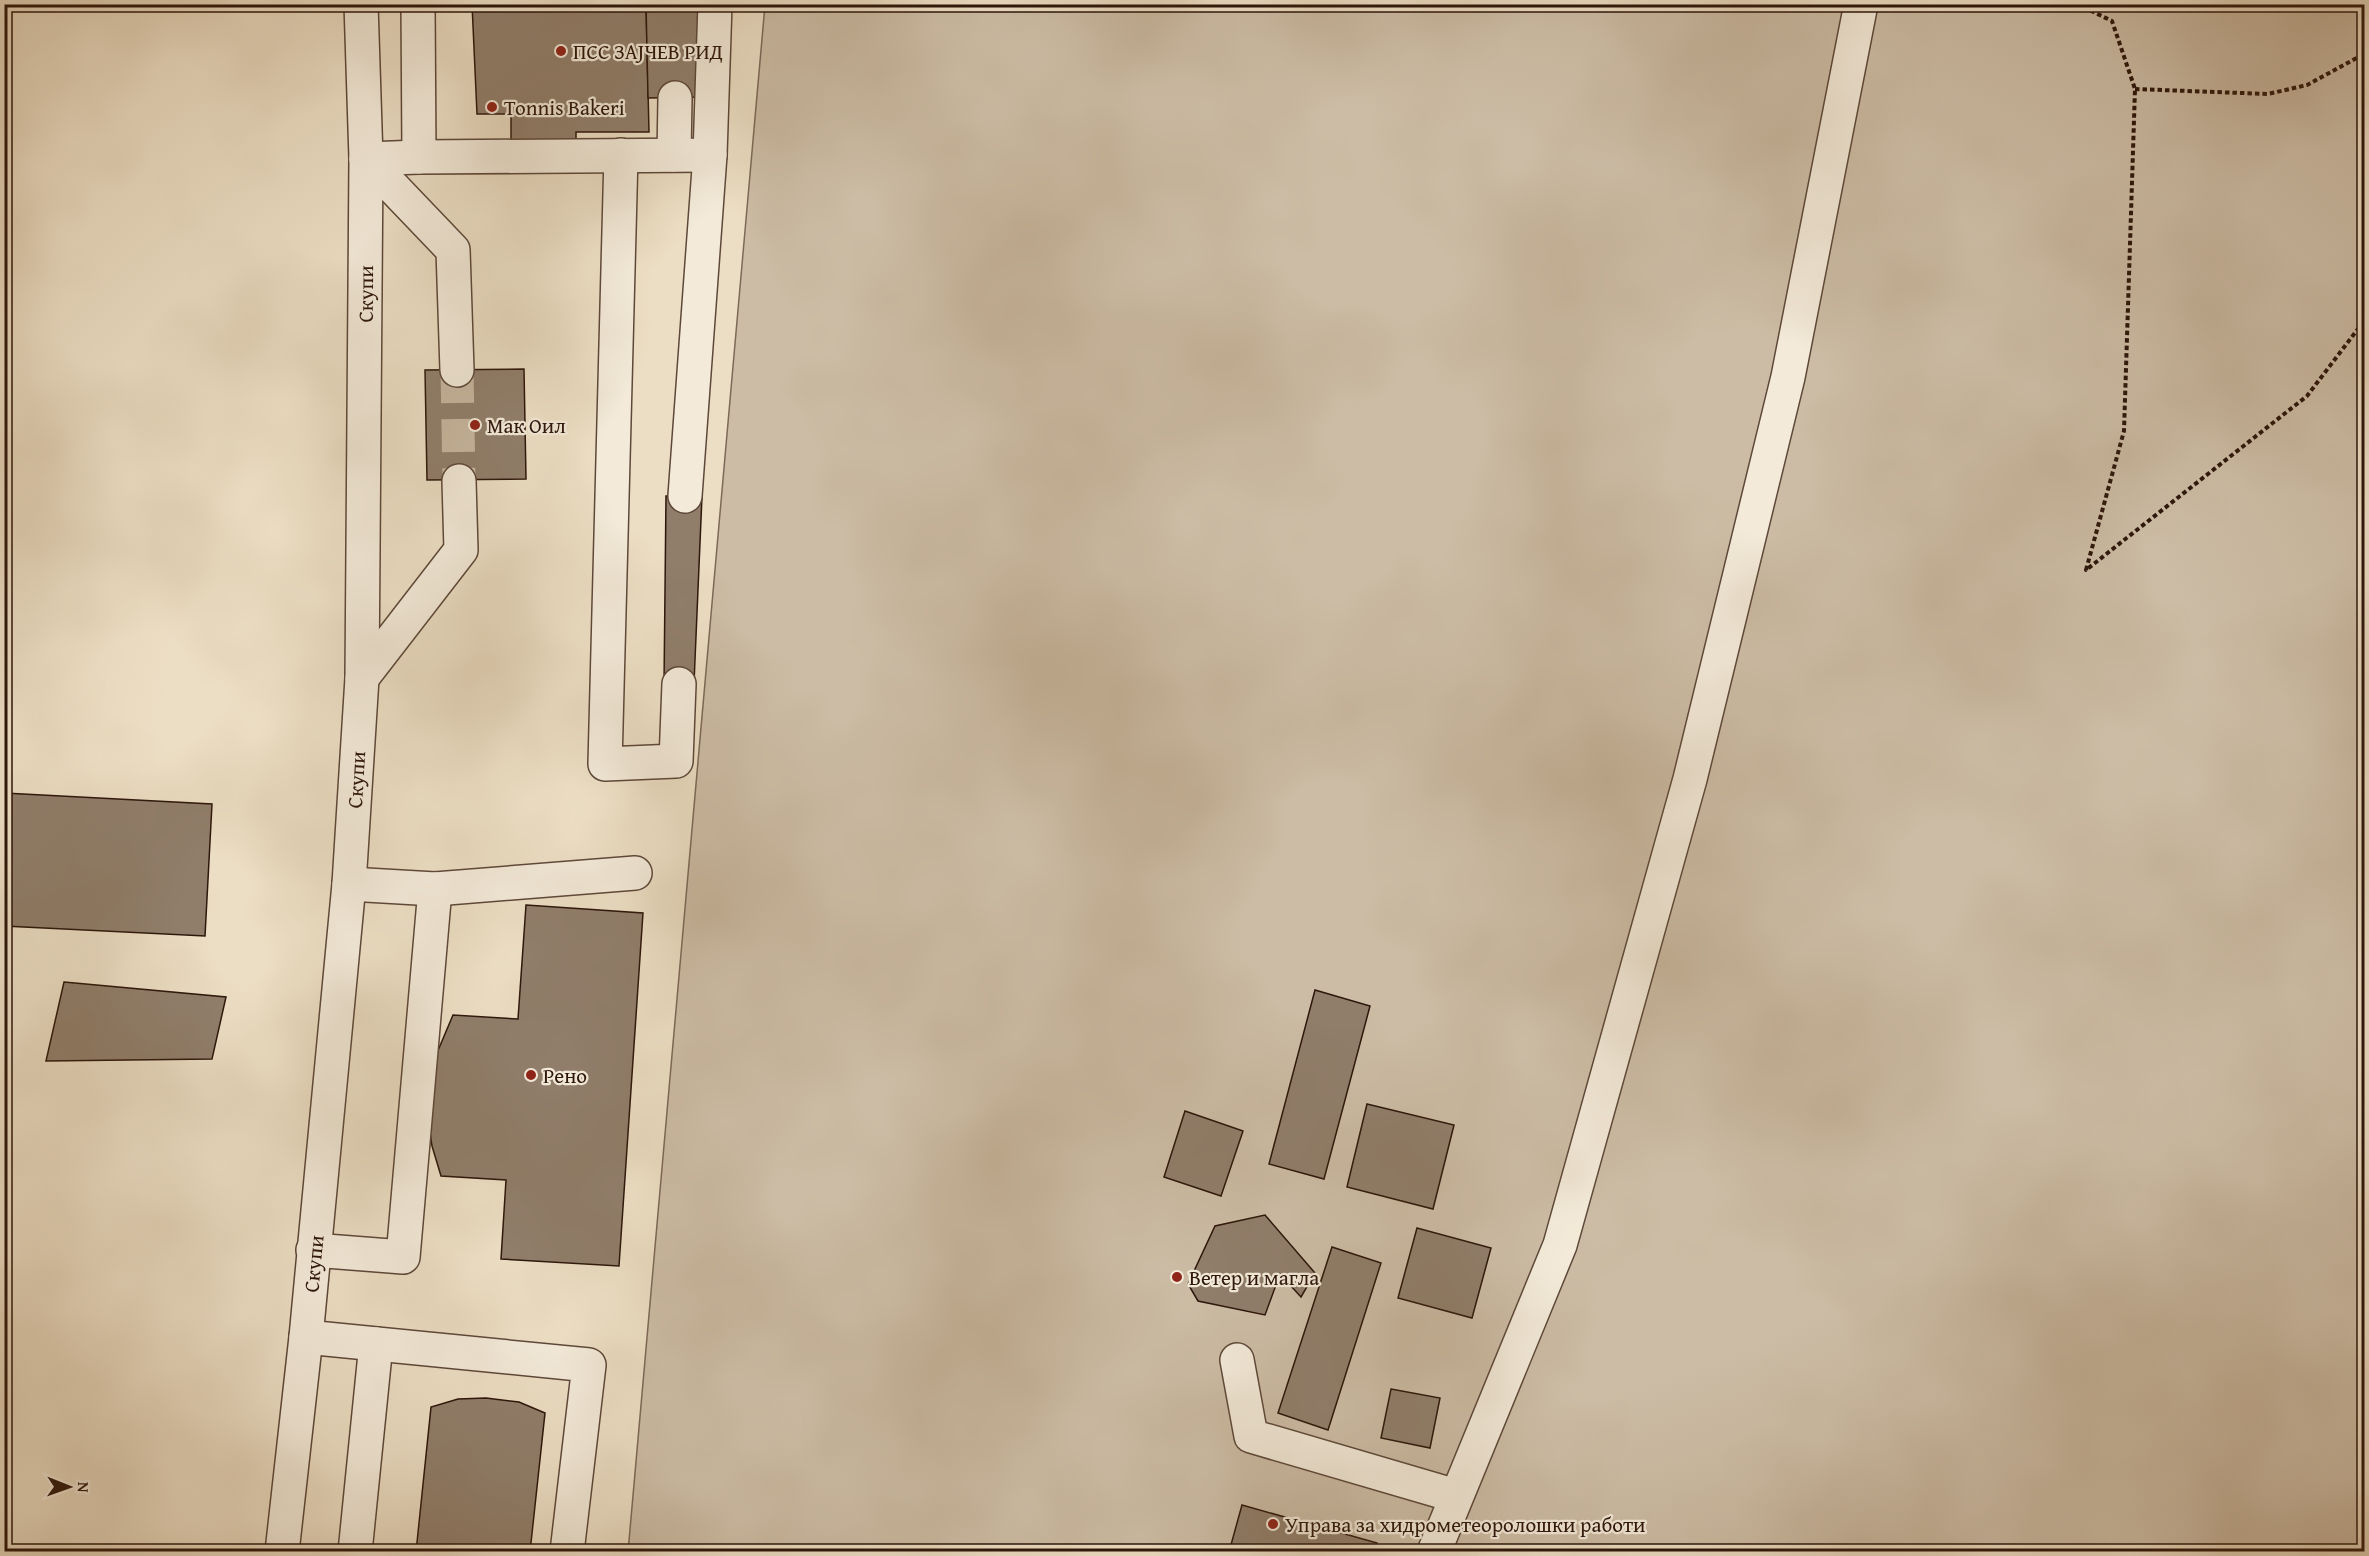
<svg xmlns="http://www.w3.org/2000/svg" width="2369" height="1556" font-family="'Gentium Book Plus',serif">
  <rect width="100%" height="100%" fill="#ecdec4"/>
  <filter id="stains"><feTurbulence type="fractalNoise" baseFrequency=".00333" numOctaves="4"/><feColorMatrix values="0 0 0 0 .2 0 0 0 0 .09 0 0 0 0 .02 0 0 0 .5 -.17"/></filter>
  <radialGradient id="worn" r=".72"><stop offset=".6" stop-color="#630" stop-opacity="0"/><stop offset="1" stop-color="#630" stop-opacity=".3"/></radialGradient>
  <polygon fill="#ccbca5" stroke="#7c6958" stroke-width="1.5" points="765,5 2364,5 2364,1551 628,1552"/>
  <g fill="#907e6b" stroke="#2d160b" stroke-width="1.5">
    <polygon points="472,4 646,4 649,132 576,132 576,146 511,143 511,114 477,114"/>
    <polygon points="646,4 702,4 703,97 648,98"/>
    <polygon points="524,369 526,479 427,480 425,370"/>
    <polygon points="666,496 702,496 694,683 664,685"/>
    <polygon points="4,793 212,804 205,936 4,926"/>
    <polygon points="526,905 643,913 619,1266 501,1259 506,1180 441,1176 432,1146 427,1113 434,1060 453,1015 518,1019"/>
    <polygon points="64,982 226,997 212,1059 46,1061"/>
    <polygon points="1315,990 1370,1006 1324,1179 1269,1164"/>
    <polygon points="1367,1104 1454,1125 1433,1209 1347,1187"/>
    <polygon points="1185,1111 1243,1131 1221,1196 1164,1177"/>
    <polygon points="1265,1215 1315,1273 1301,1297 1280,1274 1265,1315 1198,1301 1188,1284 1215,1226"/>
    <polygon points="1417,1228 1491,1248 1472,1318 1398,1298"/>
    <polygon points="1332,1247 1381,1263 1328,1430 1278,1413"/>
    <polygon points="1391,1389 1440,1398 1430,1448 1381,1438"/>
    <polygon points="486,1398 519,1402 545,1413 530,1552 416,1552 431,1407 458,1399"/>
    <polygon points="1242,1505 1377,1543 1374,1552 1229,1552"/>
  </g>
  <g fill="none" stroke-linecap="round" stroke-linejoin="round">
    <polyline stroke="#c6b69f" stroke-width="33" stroke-dasharray="33 16" stroke-linecap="butt" points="457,370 459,481"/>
    <g stroke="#5d4839" stroke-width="36">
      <g id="minor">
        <polyline points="418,4 419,157"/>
        <polyline points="621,155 605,764 676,761 679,684"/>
        <polyline points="674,155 675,98"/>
        <polyline points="366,159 419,157 710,155 715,4"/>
        <polyline points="366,159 453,250 457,370"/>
        <polyline points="685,496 710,155"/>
        <polyline points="362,678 461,550 459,481"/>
        <polyline points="349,884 435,889 635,873"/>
        <polyline points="313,1250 403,1257 435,889"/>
        <polyline points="306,1337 589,1365 567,1552"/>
        <polyline points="1237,1360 1251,1436 1456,1496"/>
        <path id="s1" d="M282,1552L306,1337L349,884L362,678L366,159L361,4"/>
        <polyline points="355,1552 376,1344"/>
        <polyline points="1434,1552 1560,1245 1690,779 1788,377 1861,4"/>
      </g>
    </g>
    <g stroke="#2d160b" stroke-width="4" stroke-dasharray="4.5 3" stroke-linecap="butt">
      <polyline points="2077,4 2112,21 2135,89 2124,431 2086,570 2307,396 2364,321"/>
      <polyline points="2135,89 2268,94 2307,85 2364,54"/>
    </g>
    <use href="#minor" stroke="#f3ead9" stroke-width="33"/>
  </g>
  <g fill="#8f2418" stroke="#f3ead9" stroke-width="2">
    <circle cx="561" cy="51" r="6"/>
    <circle cx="492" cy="107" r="6"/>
    <circle cx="475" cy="425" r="6"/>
    <circle cx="531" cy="1075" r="6"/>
    <circle cx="1177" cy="1277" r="6"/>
    <circle cx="1273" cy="1524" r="6"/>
  </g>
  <g text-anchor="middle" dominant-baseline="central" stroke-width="4.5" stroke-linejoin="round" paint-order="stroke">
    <g font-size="21" fill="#2d160b" stroke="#f3ead9" text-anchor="start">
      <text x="573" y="51">ПСС ЗАЈЧЕВ РИД</text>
      <text x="504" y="107">Tonnis Bakeri</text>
      <text x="487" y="425">Мак Оил</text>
      <text x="543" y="1075">Рено</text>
      <text x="1189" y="1277">Ветер и магла</text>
      <text x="1285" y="1524">Управа за хидрометеоролошки работи</text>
    </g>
    <g font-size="21" fill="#2d160b" stroke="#f3ead9">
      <text stroke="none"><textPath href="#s1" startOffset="1262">Скупи</textPath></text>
      <text stroke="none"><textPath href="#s1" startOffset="776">Скупи</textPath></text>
      <text stroke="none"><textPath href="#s1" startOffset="290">Скупи</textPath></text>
    </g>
  </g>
  <rect width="2369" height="1556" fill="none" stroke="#ecdec4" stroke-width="24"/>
  <rect x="6" y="6" width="2357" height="1544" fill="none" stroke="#2d160b" stroke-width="3"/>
  <rect x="12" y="12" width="2345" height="1532" fill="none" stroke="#2d160b" stroke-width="1.5"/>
  <g transform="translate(69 1487) rotate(91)" stroke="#f3ead9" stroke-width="4.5" paint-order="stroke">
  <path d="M0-4.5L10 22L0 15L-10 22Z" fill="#2d160b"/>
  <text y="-9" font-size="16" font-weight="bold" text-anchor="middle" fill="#2d160b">N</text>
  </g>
  <rect width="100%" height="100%" filter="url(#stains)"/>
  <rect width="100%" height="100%" fill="url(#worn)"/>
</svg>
